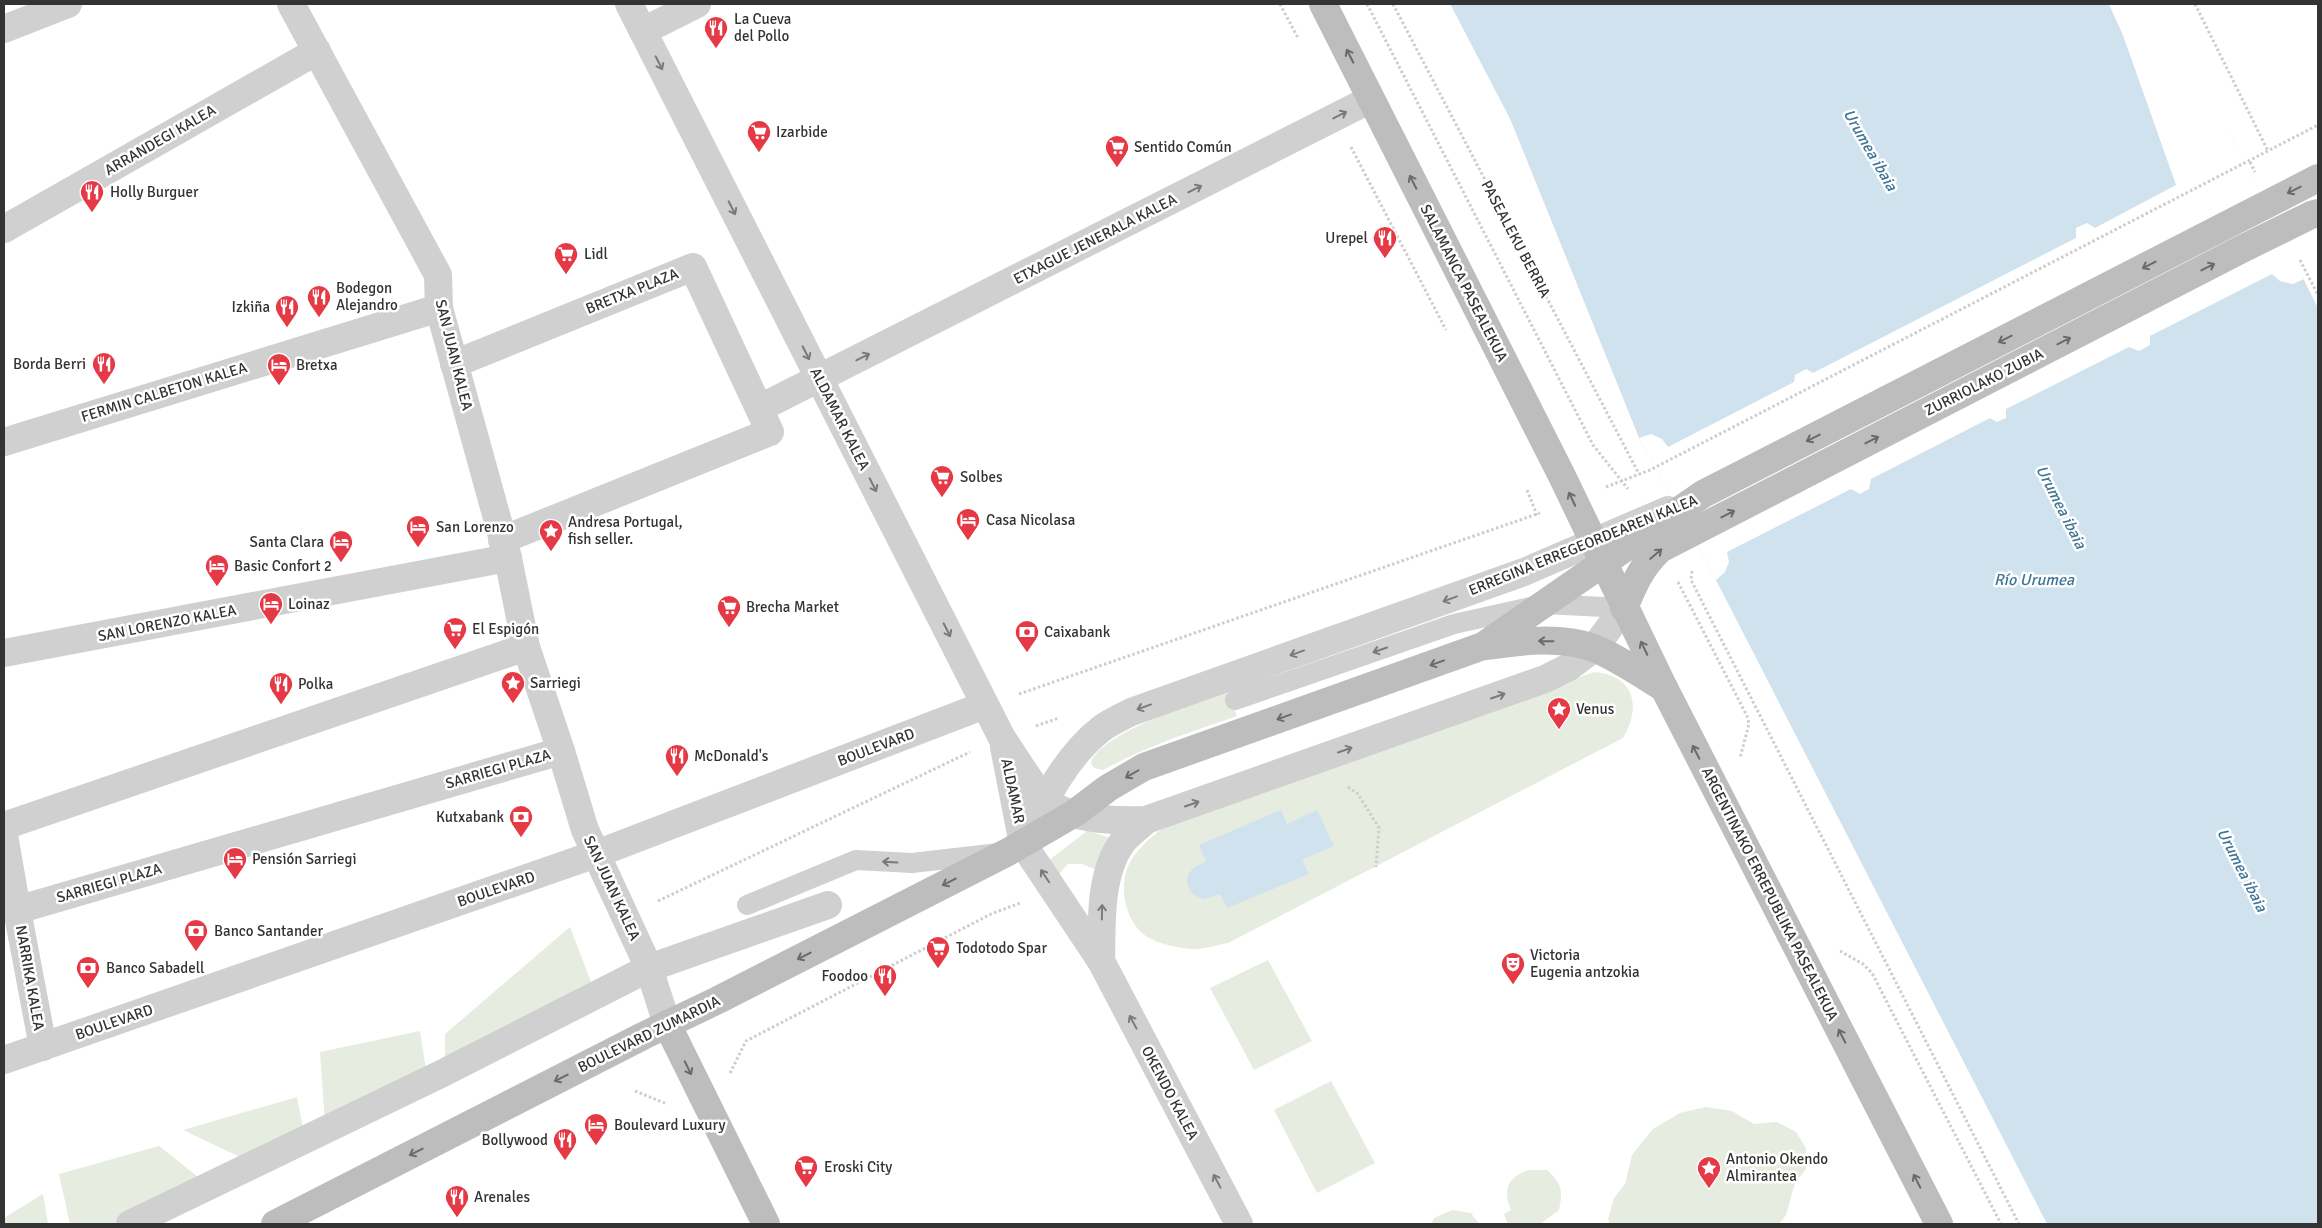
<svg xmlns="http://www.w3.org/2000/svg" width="2322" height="1228" font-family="Signika,sans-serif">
  <rect width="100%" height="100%" fill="#fff"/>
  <g fill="#e6ecdf">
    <path d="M1594,672C1634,675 1642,706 1623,738L1228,943C1216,945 1202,950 1190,949C1175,947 1153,943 1142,933C1125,918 1120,889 1127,869C1134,850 1151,838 1165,826Z"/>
    <path d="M1228,690L1237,716C1191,732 1146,746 1103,770L1094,768L1091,763C1098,734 1200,701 1228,690Z"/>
    <polygon points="1087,831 1108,837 1097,870 1082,864 1068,864 1058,875 1048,861"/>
    <polygon points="570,927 591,982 445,1060 445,1034"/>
    <polygon points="1268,960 1312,1041 1254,1070 1210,988"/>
    <polygon points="420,1031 426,1070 325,1123 320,1052"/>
    <polygon points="1331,1081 1375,1163 1317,1193 1274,1110"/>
    <polygon points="297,1097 304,1134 246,1160 183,1130"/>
    <polygon points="1706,1107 1732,1111 1754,1124 1777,1122 1796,1132 1806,1148 1806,1169 1795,1183 1786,1215 1779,1224 1610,1224 1608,1219 1614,1198 1625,1184 1632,1155 1653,1129 1680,1113"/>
    <polygon points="159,1146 202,1180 112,1224 70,1224 59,1174"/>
    <path d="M1529,1170H1547C1562,1184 1563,1190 1559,1210L1540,1224H1508L1504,1214L1511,1210C1502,1190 1508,1176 1529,1170Z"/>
    <polygon points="43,1194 48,1224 4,1224 4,1218"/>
    <polygon points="1452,1210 1471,1213 1479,1224 1431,1224 1434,1218"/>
  </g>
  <g fill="#cfe2ee">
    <polygon points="1450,4 2109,4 2123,35 2177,185 2221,162 2229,131 2318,308 2318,1224 2047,1224 1716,580 1639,438 1510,119"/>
    <path d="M1281,810L1287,824L1317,810L1334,846L1302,860L1309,874L1227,908L1220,894L1204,899C1192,896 1182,885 1190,872C1194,867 1201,864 1206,861L1199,845Z"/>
  </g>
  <polygon fill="#fff" points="1448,4 1450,4 1510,119 1639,438 1651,434 1662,439 1668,447 1794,382 1795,375 1806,369 1813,373 2076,238 2076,228 2087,223 2095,228 2176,185 2123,35 2109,4 2112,4 2125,35 2178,182 2218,161 2215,153 2219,139 2228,129 2304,279 2293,284 2280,281 2272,274 2150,336 2150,345 2139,351 2129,347 2006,409 2006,418 1997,422 1990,418 1871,479 1869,489 1860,494 1851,489 1727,552 1729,562 1725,572 1716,580 1639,438 1627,415 1508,120"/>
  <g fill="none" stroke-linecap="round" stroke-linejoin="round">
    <g stroke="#cdcdcd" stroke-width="3" stroke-dasharray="2.5 2.5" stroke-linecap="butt">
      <polyline points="1280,4 1298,38"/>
      <polyline points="1367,4 1593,445 1628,489"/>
      <polyline points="1393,4 1639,474"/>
      <polyline points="2195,4 2268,151"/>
      <polyline points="1351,147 1446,330"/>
      <polyline points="2250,162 2255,172"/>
      <polyline points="2300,260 2318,295"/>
      <polyline points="1606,487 1650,470 2318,125"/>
      <polyline points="1527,490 1537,515"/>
      <polyline points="1692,571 1691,580 2019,1224"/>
      <polyline points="1678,582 1747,716 1749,724 1740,758"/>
      <polyline points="1019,694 1540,513"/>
      <polyline points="1036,726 1059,718"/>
      <polyline points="1348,787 1358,794 1379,828 1376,867"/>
      <polyline points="658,901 970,752"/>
      <polyline points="1840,951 1863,964 1872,973 2001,1224"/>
      <polyline points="730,1073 746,1041 991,914 1020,903"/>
      <polyline points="635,1091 667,1104"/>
    </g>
    <g stroke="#d0d0d0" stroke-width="20">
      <polyline points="1235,700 1454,624 1544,604 1624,608"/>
      <polyline points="747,905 856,860 912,863 999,853"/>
    </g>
    <g stroke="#d0d0d0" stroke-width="28">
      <polyline points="291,4 438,275 439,308 508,558 526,647"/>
      <path d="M629,4L1002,738C1014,755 1031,785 1045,799C1068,821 1116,821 1146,820L1545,679L1569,667L1594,648L1624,608"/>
      <polyline points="4,29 68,4"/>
      <polyline points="643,31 697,4"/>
      <polyline points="4,229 317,51"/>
      <polyline points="454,364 693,267 770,432 502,540"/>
      <polyline points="760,408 1371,99"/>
      <polyline points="4,442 439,308"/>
      <polyline points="4,653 508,558"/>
      <polyline points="1004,747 1023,844 1101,961 1239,1224"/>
      <polyline points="561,751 585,830 649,968 667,1024"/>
      <polyline points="4,826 526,647 561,751 17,910 4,835"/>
      <path d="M1023,844C1044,802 1064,758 1101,729C1110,722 1122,717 1131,712L1524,572L1668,510"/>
      <polyline points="17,910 43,1047"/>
      <path d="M1101,961C1102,924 1099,876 1121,844C1127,835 1138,828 1146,820"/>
      <polyline points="4,1060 596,854 985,705"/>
      <polyline points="130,1224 441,1074 649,968 828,905"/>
    </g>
    <g stroke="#bdbdbd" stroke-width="28">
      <polyline points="1323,4 1562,476 1664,688 1939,1224"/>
      <path d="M1624,608C1634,584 1641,567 1660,549L2240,250L2311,215L2318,213"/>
      <path d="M1487,646C1521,641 1560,636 1594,648C1618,658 1641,674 1664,688"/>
      <polyline points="667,1024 766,1224"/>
      <polyline points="275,1224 643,1036 718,1000 1008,852 1075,813 1108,788 1144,767 1483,646 1703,494 2318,178"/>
    </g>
  </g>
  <defs><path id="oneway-shaft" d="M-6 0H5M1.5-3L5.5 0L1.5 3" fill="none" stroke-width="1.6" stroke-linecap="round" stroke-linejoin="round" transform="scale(1.25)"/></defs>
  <g stroke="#6a6a6a">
    <use href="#oneway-shaft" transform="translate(1350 56) rotate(-117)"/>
    <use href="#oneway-shaft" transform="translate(1413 182) rotate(-117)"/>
    <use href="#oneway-shaft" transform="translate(2294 190) rotate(153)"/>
    <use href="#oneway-shaft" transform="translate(2149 265) rotate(153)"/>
    <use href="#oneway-shaft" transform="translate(2208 267) rotate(-27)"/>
    <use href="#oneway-shaft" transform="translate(2005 339) rotate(153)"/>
    <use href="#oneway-shaft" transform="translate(2064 341) rotate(-27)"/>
    <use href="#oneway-shaft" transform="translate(1813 438) rotate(153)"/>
    <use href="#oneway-shaft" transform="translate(1872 440) rotate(-27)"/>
    <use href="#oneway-shaft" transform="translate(1572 499) rotate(-115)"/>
    <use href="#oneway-shaft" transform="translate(1728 514) rotate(-27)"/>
    <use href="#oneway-shaft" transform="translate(1656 554) rotate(-40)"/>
    <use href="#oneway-shaft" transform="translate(1546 641) rotate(-179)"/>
    <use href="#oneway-shaft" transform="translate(1644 648) rotate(-116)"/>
    <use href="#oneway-shaft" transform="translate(1437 663) rotate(160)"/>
    <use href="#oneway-shaft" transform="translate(1284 717) rotate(160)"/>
    <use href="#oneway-shaft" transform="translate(1696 752) rotate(-117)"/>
    <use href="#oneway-shaft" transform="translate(1132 774) rotate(150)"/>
    <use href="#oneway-shaft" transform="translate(949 882) rotate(153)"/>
    <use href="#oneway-shaft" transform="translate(804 956) rotate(153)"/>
    <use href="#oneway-shaft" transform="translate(1842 1036) rotate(-117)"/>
    <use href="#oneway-shaft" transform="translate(688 1068) rotate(64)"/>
    <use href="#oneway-shaft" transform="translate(561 1078) rotate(153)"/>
    <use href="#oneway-shaft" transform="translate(416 1152) rotate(153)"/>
    <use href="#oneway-shaft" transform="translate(1917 1181) rotate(-117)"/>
  </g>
  <g stroke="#7a7a7a">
    <use href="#oneway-shaft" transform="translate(659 63) rotate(63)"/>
    <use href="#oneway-shaft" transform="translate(1340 115) rotate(-27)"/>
    <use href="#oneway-shaft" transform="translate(1195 189) rotate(-27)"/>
    <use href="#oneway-shaft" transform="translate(732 208) rotate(63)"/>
    <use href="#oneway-shaft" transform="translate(806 353) rotate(63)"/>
    <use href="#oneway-shaft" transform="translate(863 357) rotate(-27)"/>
    <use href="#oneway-shaft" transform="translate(873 485) rotate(63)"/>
    <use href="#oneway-shaft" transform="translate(1450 599) rotate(160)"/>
    <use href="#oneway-shaft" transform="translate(947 630) rotate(63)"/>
    <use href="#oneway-shaft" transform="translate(1380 650) rotate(161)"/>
    <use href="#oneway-shaft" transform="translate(1297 653) rotate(160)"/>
    <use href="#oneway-shaft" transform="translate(1498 696) rotate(-19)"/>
    <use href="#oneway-shaft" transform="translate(1144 707) rotate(160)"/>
    <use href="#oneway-shaft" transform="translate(1345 750) rotate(-19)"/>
    <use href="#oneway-shaft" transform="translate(1192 804) rotate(-19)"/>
    <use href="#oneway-shaft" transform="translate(890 862) rotate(-177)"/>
    <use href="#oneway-shaft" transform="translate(1045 876) rotate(-124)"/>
    <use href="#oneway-shaft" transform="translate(1102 912) rotate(-89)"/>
    <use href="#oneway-shaft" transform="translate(1133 1022) rotate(-118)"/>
    <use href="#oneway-shaft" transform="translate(1217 1181) rotate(-118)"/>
  </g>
  <defs>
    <g id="restaurant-pin" transform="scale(1.25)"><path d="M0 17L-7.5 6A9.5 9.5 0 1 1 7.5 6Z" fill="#e63946" stroke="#fff"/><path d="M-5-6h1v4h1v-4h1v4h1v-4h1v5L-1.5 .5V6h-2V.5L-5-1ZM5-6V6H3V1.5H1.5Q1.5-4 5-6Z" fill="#fff"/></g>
    <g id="supermarket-pin" transform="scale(1.25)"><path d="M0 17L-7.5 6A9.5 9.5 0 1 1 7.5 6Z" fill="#e63946" stroke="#fff"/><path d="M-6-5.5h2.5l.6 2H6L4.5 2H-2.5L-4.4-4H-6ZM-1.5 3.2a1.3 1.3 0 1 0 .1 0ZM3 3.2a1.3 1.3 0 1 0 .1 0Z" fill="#fff"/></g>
    <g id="hotel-pin" transform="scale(1.25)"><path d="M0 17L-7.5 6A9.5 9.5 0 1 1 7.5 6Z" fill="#e63946" stroke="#fff"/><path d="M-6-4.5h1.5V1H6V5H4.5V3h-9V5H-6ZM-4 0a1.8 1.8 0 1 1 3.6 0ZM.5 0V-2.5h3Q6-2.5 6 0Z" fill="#fff"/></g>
    <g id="sight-pin" transform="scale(1.25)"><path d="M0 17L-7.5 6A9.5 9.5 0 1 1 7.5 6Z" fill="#e63946" stroke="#fff"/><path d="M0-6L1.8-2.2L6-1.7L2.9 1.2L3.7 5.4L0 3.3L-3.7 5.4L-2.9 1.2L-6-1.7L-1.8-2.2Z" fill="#fff"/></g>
    <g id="bank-pin" transform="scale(1.25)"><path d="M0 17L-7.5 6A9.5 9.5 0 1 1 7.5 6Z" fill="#e63946" stroke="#fff"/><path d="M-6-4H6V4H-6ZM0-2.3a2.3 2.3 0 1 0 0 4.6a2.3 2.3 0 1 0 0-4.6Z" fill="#fff"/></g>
    <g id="theatre-pin" transform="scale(1.25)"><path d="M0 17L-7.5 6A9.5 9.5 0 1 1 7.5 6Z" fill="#e63946" stroke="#fff"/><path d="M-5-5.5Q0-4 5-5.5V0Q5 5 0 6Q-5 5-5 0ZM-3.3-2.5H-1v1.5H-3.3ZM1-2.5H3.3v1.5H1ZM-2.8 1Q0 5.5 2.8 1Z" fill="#fff"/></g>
  </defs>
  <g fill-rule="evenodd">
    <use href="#restaurant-pin" x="716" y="28"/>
    <use href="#supermarket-pin" x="759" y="132"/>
    <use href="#supermarket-pin" x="1117" y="147"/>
    <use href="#restaurant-pin" x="92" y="192"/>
    <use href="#restaurant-pin" x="1385" y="238"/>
    <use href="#supermarket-pin" x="566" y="254"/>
    <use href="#restaurant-pin" x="319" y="297"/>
    <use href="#restaurant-pin" x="287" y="307"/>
    <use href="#restaurant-pin" x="104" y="364"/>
    <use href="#hotel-pin" x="279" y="365"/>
    <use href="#supermarket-pin" x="942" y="477"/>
    <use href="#hotel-pin" x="968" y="520"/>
    <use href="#hotel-pin" x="418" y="527"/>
    <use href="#sight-pin" x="551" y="531"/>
    <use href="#hotel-pin" x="341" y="542"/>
    <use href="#hotel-pin" x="217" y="566"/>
    <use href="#hotel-pin" x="271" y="604"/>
    <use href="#supermarket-pin" x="729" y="607"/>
    <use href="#supermarket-pin" x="455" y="629"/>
    <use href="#bank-pin" x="1027" y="632"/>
    <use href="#sight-pin" x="513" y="683"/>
    <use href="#restaurant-pin" x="281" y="684"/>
    <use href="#sight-pin" x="1559" y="709"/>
    <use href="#restaurant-pin" x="677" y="756"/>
    <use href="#bank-pin" x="521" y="817"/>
    <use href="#hotel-pin" x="235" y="859"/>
    <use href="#bank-pin" x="196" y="931"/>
    <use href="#supermarket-pin" x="938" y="948"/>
    <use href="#theatre-pin" x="1513" y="964"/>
    <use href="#bank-pin" x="88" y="968"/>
    <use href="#restaurant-pin" x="885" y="976"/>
    <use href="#hotel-pin" x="596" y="1125"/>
    <use href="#restaurant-pin" x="565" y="1140"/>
    <use href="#supermarket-pin" x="806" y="1167"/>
    <use href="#sight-pin" x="1709" y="1168"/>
    <use href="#restaurant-pin" x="457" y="1197"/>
  </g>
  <g text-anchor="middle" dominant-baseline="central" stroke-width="5" stroke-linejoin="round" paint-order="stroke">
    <g font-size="15" fill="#333" stroke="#fff" text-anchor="start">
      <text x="734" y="19">La Cueva<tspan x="734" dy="17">del Pollo</tspan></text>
      <text x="776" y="132">Izarbide</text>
      <text x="1134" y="147">Sentido Común</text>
      <text x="110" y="192">Holly Burguer</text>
      <text x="1368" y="238" text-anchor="end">Urepel</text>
      <text x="584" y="254">Lidl</text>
      <text x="336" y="288">Bodegon<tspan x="336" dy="17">Alejandro</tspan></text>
      <text x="270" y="307" text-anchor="end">Izkiña</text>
      <text x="86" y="364" text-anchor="end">Borda Berri</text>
      <text x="296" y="365">Bretxa</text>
      <text x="960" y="477">Solbes</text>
      <text x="986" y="520">Casa Nicolasa</text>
      <text x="568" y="522">Andresa Portugal,<tspan x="568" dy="17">fish seller.</tspan></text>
      <text x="436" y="527">San Lorenzo</text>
      <text x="324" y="542" text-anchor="end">Santa Clara</text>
      <text x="234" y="566">Basic Confort 2</text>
      <text x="288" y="604">Loinaz</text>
      <text x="746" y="607">Brecha Market</text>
      <text x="472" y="629">El Espigón</text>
      <text x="1044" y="632">Caixabank</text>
      <text x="530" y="683">Sarriegi</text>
      <text x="298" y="684">Polka</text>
      <text x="1576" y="709">Venus</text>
      <text x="694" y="756">McDonald's</text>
      <text x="504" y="817" text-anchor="end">Kutxabank</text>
      <text x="252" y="859">Pensión Sarriegi</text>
      <text x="214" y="931">Banco Santander</text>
      <text x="956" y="948">Todotodo Spar</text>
      <text x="1530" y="955">Victoria<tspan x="1530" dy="17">Eugenia antzokia</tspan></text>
      <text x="106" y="968">Banco Sabadell</text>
      <text x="868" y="976" text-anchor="end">Foodoo</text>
      <text x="614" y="1125">Boulevard Luxury</text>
      <text x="548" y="1140" text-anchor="end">Bollywood</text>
      <text x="1726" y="1159">Antonio Okendo<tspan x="1726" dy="17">Almirantea</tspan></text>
      <text x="824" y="1167">Eroski City</text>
      <text x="474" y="1197">Arenales</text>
    </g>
    <g font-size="15" fill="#333" stroke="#fff">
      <text transform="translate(160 140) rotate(-30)">ARRANDEGI KALEA</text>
      <text transform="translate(1095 239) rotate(-27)">ETXAGUE JENERALA KALEA</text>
      <text transform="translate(1516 239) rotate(62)">PASEALEKU BERRIA</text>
      <text transform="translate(1464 283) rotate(63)">SALAMANCA PASEALEKUA</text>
      <text transform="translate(632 291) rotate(-22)">BRETXA PLAZA</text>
      <text transform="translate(454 355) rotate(76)">SAN JUAN KALEA</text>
      <text transform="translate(1984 382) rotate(-27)">ZURRIOLAKO ZUBIA</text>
      <text transform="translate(164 392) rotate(-17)">FERMIN CALBETON KALEA</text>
      <text transform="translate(840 419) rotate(63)">ALDAMAR KALEA</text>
      <text transform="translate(1583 545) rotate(-22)">ERREGINA ERREGEORDEAREN KALEA</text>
      <text transform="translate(167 623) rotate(-11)">SAN LORENZO KALEA</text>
      <text transform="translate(876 747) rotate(-21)">BOULEVARD</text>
      <text transform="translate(498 769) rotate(-16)">SARRIEGI PLAZA</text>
      <text transform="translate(1013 791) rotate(78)">ALDAMAR</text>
      <text transform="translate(109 883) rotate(-16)">SARRIEGI PLAZA</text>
      <text transform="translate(612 888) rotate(65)">SAN JUAN KALEA</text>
      <text transform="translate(496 889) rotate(-19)">BOULEVARD</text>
      <text transform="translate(1770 894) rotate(63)">ARGENTINAKO ERREPUBLIKA PASEALEKUA</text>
      <text transform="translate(30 978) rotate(80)">NARRIKA KALEA</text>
      <text transform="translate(114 1022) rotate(-19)">BOULEVARD</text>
      <text transform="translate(649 1034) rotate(-26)">BOULEVARD ZUMARDIA</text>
      <text transform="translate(1170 1093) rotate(62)">OKENDO KALEA</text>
    </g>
    <g font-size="16" font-style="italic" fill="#3f7597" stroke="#fff">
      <text transform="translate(1870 150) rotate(60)">Urumea ibaia</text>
      <text transform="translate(2061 507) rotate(63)">Urumea ibaia</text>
      <text x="2034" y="580">Río Urumea</text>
      <text transform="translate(2242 870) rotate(63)">Urumea ibaia</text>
    </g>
  </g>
  <rect width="2322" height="1228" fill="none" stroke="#333333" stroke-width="10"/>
</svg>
